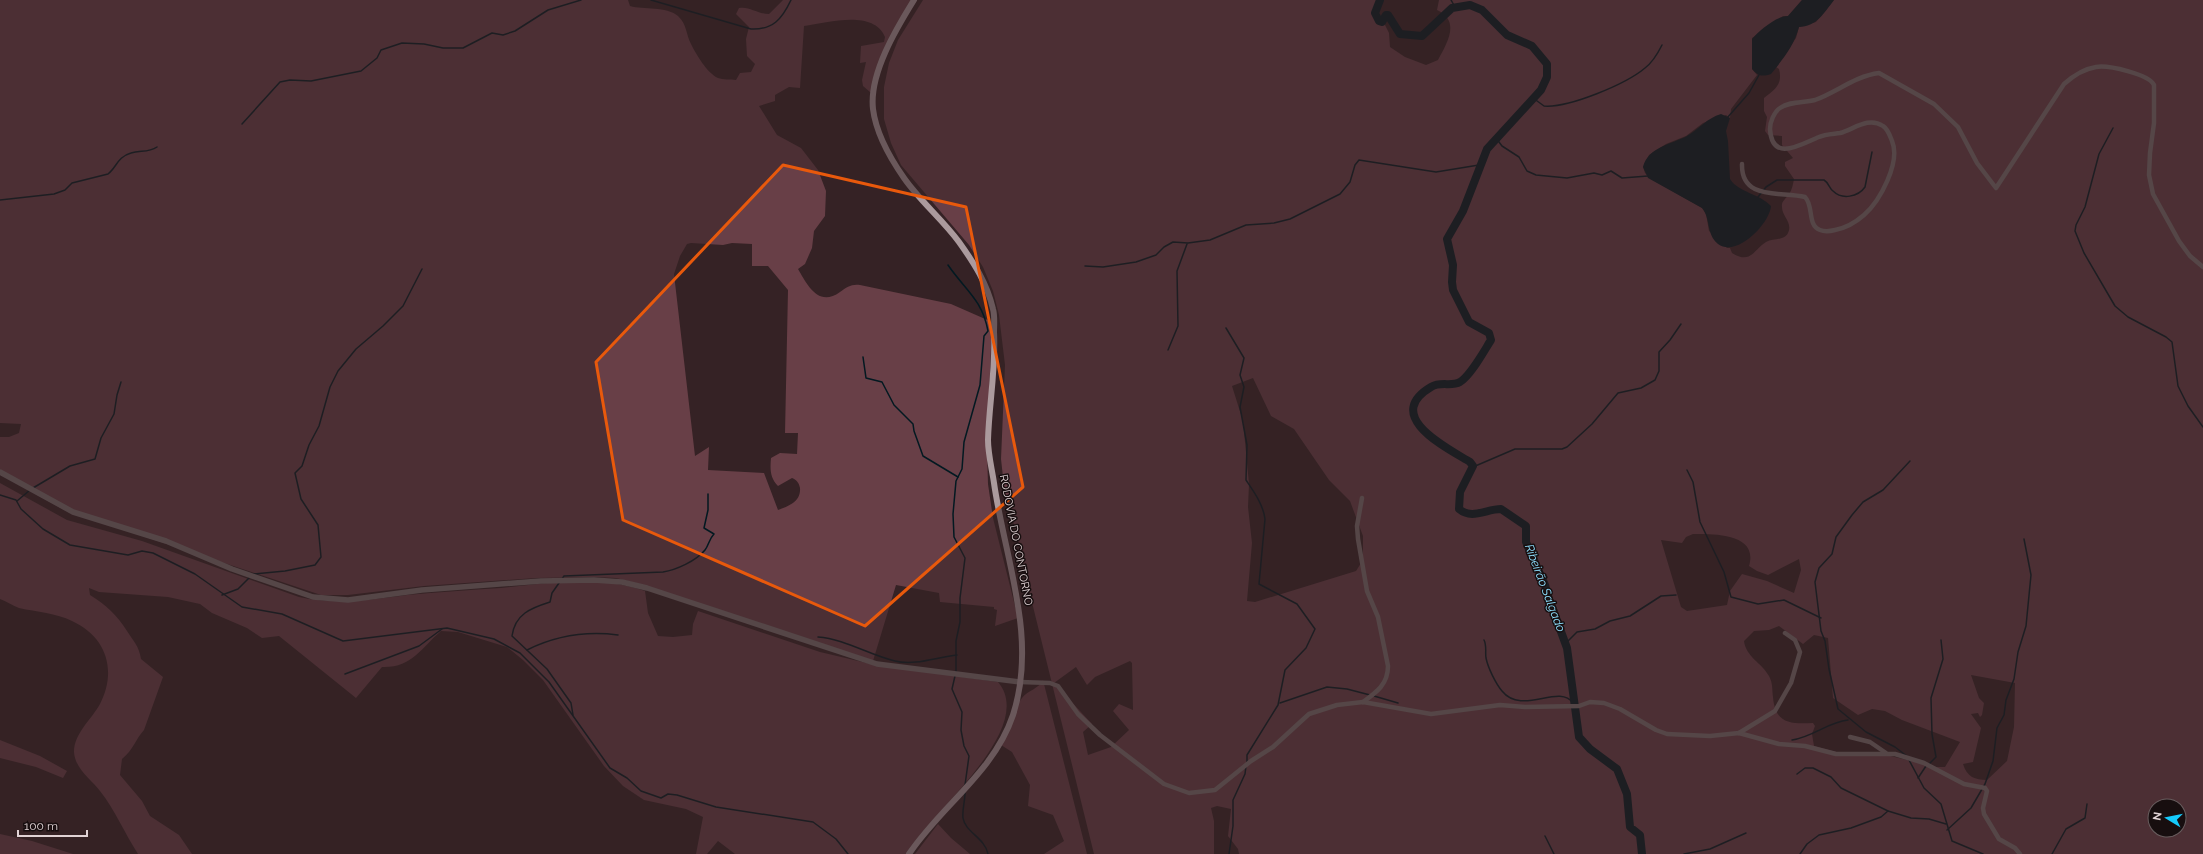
<svg xmlns="http://www.w3.org/2000/svg" width="2203" height="854" font-family="Raleway,sans-serif">
  <rect width="100%" height="100%" fill="#352225"/>
  <g fill="#683f47" fill-rule="evenodd">
    <path d="M0,0H628L630,6C644,10 666,6 678,16C687,24 686,35 691,44C696,54 707,73 718,78C723,80 730,79 736,80L740,73L751,72L755,64L747,56L746,39L749,27L736,14L739,8C750,6 757,14 769,14L783,0H914L884,52L875,93L870,92L863,86L862,80L866,62L860,63L861,46L884,42L885,37C873,9 828,23 804,26L800,88L789,87L775,95V101L759,106L777,135L801,148L818,170L826,191L825,216L814,231L812,248L805,264L798,269C807,284 818,308 840,292C847,287 851,284 860,285L951,304L992,322L987,450L988,484L993,518L1018,618L995,626L997,610L994,609V607L940,602L939,593L896,585L873,661L644,585L616,578L597,577L536,578L424,586L348,595H321L64,510L0,474V437H9L19,433L21,424L0,423ZM691,243L723,245L732,243L752,244V266H768L788,290L785,433H798L797,454L780,453L771,458C770,469 770,478 778,486L792,478C797,480 799,483 800,488C801,502 789,506 778,510L764,473L708,470L709,447L695,456L674,274L680,256L687,244Z"/>
    <path d="M923,0H1379L1377,9L1389,33L1390,47L1405,57L1426,65L1438,60C1447,43 1461,21 1437,10L1439,0H1802L1788,16H1783L1752,38V69L1757,75L1731,109L1730,118L1726,115L1703,123L1686,136L1666,144L1649,155L1643,167L1645,173L1651,179L1702,208L1706,214L1709,231L1727,248H1730L1732,253C1751,265 1754,249 1766,242C1773,238 1784,241 1788,233C1793,222 1782,217 1782,207C1781,201 1786,199 1789,194C1792,190 1793,184 1794,179L1785,166V162L1793,158L1782,145V136L1768,135L1765,131L1767,117L1764,111V98C1775,90 1783,84 1779,69L1776,67L1796,38L1799,27L1816,22L1834,0H2203V854H1239L1238,849L1228,836L1231,809L1217,806L1211,808L1214,821V854H1094L1024,570L1016,531L1005,495L1001,459L1005,365L999,315L993,291L983,267L969,245L901,165L891,143L884,119V87L889,63L898,40ZM1253,378L1271,416L1294,429L1329,480L1350,501L1363,536V560L1356,571L1255,602L1247,601L1252,543L1248,507L1249,484L1243,421L1232,386ZM1693,534C1713,534 1759,533 1749,566L1757,571L1768,575L1799,559L1801,570L1794,593L1767,581L1742,574L1730,591L1727,605L1687,611L1681,607L1661,540L1682,543L1686,537ZM1779,626L1803,644L1814,635L1828,638L1833,698L1858,715L1872,709L1885,711L1902,720L1960,742L1945,767H1936L1874,752L1840,753L1814,746L1812,734L1815,726L1813,723C1791,724 1775,724 1773,697C1772,690 1773,683 1769,676C1762,663 1746,657 1744,641L1754,631L1769,630ZM1130,661L1132,663L1133,710L1119,704L1113,711L1129,730L1111,747L1088,755L1083,732L1092,724L1054,683L1076,667L1087,685L1095,677ZM1971,675L2015,683L2014,727L2007,761L1987,780C1975,780 1967,777 1963,764L1973,762L1981,728L1971,714L1978,713L1980,717L1982,715L1984,703L1979,698ZM2155,806H2179V830H2155Z"/>
    <path d="M0,483L67,520L142,541L299,597C336,605 370,600 407,595C438,592 469,590 501,588C548,583 599,575 645,591L648,613L658,636L673,637L692,635L693,624L698,611L820,652L871,664L998,682C1038,729 928,815 906,854H735L718,841L707,854H696L703,817L686,809L644,800L623,786L604,766L543,680L523,660L507,647L458,632L441,631C421,648 412,668 382,667L356,698L279,636L262,638L247,628L212,613L200,604L168,597L99,592L89,588L90,595C106,605 117,615 127,631C134,642 139,646 141,659L163,677L144,730C135,740 134,749 122,759L120,775L142,801L150,816L179,835L192,854H138C125,834 115,810 100,791C91,779 75,769 74,752C74,733 92,719 100,704C117,671 107,637 72,621C56,613 37,612 19,608C13,606 6,601 0,599Z"/>
    <path d="M1043,680L1087,854H1044L1064,841L1053,815L1028,806L1030,785L1012,752L1001,745C1007,730 1012,711 1022,698C1027,691 1040,688 1043,680Z"/>
    <polygon points="0,740 40,756 67,771 63,778 36,767 0,758"/>
    <polygon points="938,824 951,838 970,854 915,854"/>
    <polygon points="0,834 32,841 73,854 0,854"/>
  </g>
  <g fill="#021921">
    <path d="M1802,0H1834C1824,13 1816,27 1799,27C1794,46 1783,59 1771,74C1762,77 1758,76 1752,69V39C1759,31 1776,16 1788,16Z"/>
    <path d="M1721,114L1730,118L1726,131L1728,141L1730,179C1739,193 1759,193 1771,206C1770,223 1737,258 1718,244C1706,234 1711,219 1702,208L1648,178L1643,167C1648,147 1672,144 1687,136C1699,129 1707,118 1721,114Z"/>
  </g>
  <g fill="none" stroke-linecap="round" stroke-linejoin="round">
    <g stroke="#021921" stroke-width="1.5">
      <path d="M651,0L751,29C773,30 782,19 791,0"/>
      <polyline points="1451,0 1455,7"/>
      <path d="M1533,98L1544,106C1569,108 1626,84 1645,68C1653,62 1658,53 1662,45"/>
      <polyline points="1727,118 1749,93 1759,75"/>
      <polyline points="242,124 280,82 290,80 311,81 361,71 377,58 381,50 402,43 424,44 443,48 463,48 492,33 503,35 515,31 548,10 581,0"/>
      <polyline points="2113,128 2099,154 2085,207 2076,225 2075,231 2084,253 2115,306 2128,317 2166,337 2172,342 2178,386 2188,406 2203,427"/>
      <polyline points="1496,138 1502,146 1519,157 1527,171 1536,175 1567,178 1594,173 1602,175 1611,171 1622,178 1648,176"/>
      <path d="M1758,197L1766,187L1777,180H1824C1829,183 1829,188 1833,191C1842,200 1858,197 1865,187L1872,152"/>
      <path d="M0,200L54,194L65,190L72,183L108,174C117,167 117,157 131,153C140,150 148,153 157,147"/>
      <path d="M948,265C965,290 982,299 988,331L984,336L980,385L964,442L962,469L956,481L953,514L954,537L965,558L960,598V622L956,641V673"/>
      <polyline points="1085,266 1103,267 1136,262 1156,255 1164,247 1173,242 1188,243 1210,240 1246,225 1274,223 1290,219 1340,194 1350,182 1355,165 1359,160 1436,172 1479,165"/>
      <path d="M1226,328L1244,358L1240,375L1244,387L1240,407L1247,445L1246,480C1254,492 1263,504 1265,519L1259,584L1297,604L1315,629L1306,648L1285,670L1278,705L1247,755V763"/>
      <polyline points="1168,350 1178,326 1177,271 1187,244"/>
      <polyline points="863,357 866,378 882,382 894,405 913,424 914,431 923,456 958,477"/>
      <polyline points="1473,467 1515,449 1562,449 1567,447 1592,424 1618,393 1641,388 1655,380 1659,371 1659,352 1670,340 1681,324"/>
      <polyline points="1687,470 1693,482 1700,522 1724,572 1731,597 1758,604 1784,600 1821,618"/>
      <polyline points="33,488 70,466 95,459 101,438 114,414 117,395 121,382"/>
      <polyline points="0,495 16,500 21,509 43,529 70,545 128,555 142,551 153,553 195,574 242,607 282,614 343,641 447,628 494,639 520,653 549,682 610,768 627,778 641,791 661,798 668,794 677,795 716,807 813,822 836,839 848,854"/>
      <polyline points="17,501 30,490"/>
      <polyline points="253,574 285,571 315,565 321,557 318,525 301,499 295,473 302,466 309,445 319,426 330,387 338,371 356,349 383,326 403,306 422,269"/>
      <path d="M562,579L564,576L663,572C676,570 696,561 705,550C709,545 709,539 714,534L704,528L708,510V494"/>
      <path d="M559,583L552,593L550,602C531,608 515,614 512,636L547,669L571,703L573,715"/>
      <polyline points="222,595 238,589 250,577"/>
      <path d="M818,637C845,639 869,655 895,661C915,666 937,657 957,655"/>
      <path d="M1484,640C1487,646 1485,652 1486,658C1488,668 1496,684 1502,691C1522,716 1559,683 1573,703"/>
      <polyline points="1566,643 1577,632 1595,629 1610,621 1630,616 1661,596 1676,595"/>
      <path d="M527,650C555,636 587,631 618,635"/>
      <polyline points="345,674 419,646 442,629"/>
      <polyline points="955,676 952,689 962,712 961,730 964,746 969,756 965,785"/>
      <polyline points="1374,696 1398,703"/>
      <polyline points="1280,703 1327,687 1347,689 1370,695"/>
      <path d="M1792,740C1813,737 1828,722 1848,720"/>
      <polyline points="1908,757 1895,747 1866,732 1838,709 1829,669 1825,641 1821,631 1815,582 1819,568 1832,554 1836,537 1852,515 1863,502 1883,490 1910,461"/>
      <polyline points="1909,760 1924,788 1941,804 1952,841 1983,854"/>
      <polyline points="1929,764 1936,757 1932,734 1931,698 1943,659 1941,640"/>
      <polyline points="1797,774 1805,768 1813,768 1831,777 1841,788 1888,811 1911,818 1929,819 1946,824"/>
      <polyline points="1918,778 1926,766"/>
      <path d="M965,793C965,801 962,810 963,818C965,832 985,838 988,854"/>
      <polyline points="1947,830 1971,808 1985,784 1993,761 1997,728 2004,715 2006,700 2014,679 2018,652 2026,626 2031,575 2024,539"/>
      <polyline points="1545,836 1554,854"/>
      <polyline points="1229,854 1233,826 1233,800 1245,774 1246,766"/>
      <polyline points="1684,854 1710,849 1746,833"/>
      <polyline points="1800,854 1807,844 1819,835 1851,828 1881,817 1888,811"/>
      <polyline points="2052,854 2066,829 2085,818 2087,804"/>
    </g>
    <path stroke="#021921" stroke-width="8" d="M1380,0L1375,13L1379,21L1382,22L1386,15H1388L1400,34L1422,36L1452,8L1470,5L1482,10L1507,35L1532,46L1547,64V77L1541,90L1487,149L1463,211L1447,239L1453,265L1452,282L1453,290L1469,322L1489,333L1491,340C1484,351 1471,375 1460,382C1451,387 1441,381 1431,387C1382,416 1447,448 1470,462L1473,466L1460,492L1459,509C1472,520 1486,509 1501,509L1526,526V542L1545,585L1549,599L1567,648L1579,737L1590,749L1617,769L1627,794L1630,827L1640,835L1642,854"/>
    <g stroke="#7c7172" stroke-width="4.5">
      <path d="M1742,164C1741,201 1781,191 1805,197C1814,206 1807,225 1820,230C1825,232 1831,231 1835,230C1846,228 1856,222 1864,215C1880,201 1901,162 1892,141C1890,136 1888,129 1883,126C1868,116 1853,130 1840,133C1833,134 1825,134 1819,137C1803,143 1772,164 1770,129C1770,122 1774,112 1780,108C1790,101 1803,103 1815,100C1837,92 1855,76 1879,73L1934,104L1958,127L1977,163L1996,188L2064,84C2073,76 2083,69 2096,67C2108,65 2149,74 2154,85V123L2150,153L2149,175L2153,194L2179,241L2190,256L2203,267"/>
      <path d="M1362,498L1357,526L1358,539L1367,591L1378,617L1388,666C1388,684 1377,692 1363,702"/>
      <polyline points="1020,682 1050,683 1058,686 1078,714 1100,735 1164,784 1189,793 1215,790 1251,761 1273,747 1309,714 1337,705 1363,702 1431,714 1500,705 1525,707 1579,706 1590,702 1604,703 1620,709 1656,730 1667,734 1710,736 1739,733 1779,744 1805,746 1836,754 1895,754 1924,763 1964,784 1985,788 1987,791 1983,808 1984,814 1999,839 2015,848 2020,854"/>
      <polyline points="1739,733 1775,711 1791,683 1800,652 1795,640 1785,633"/>
      <polyline points="1850,737 1870,742 1886,753"/>
    </g>
    <polyline stroke="#7c7172" stroke-width="5.5" points="0,472 73,512 166,541 232,569 313,597 348,600 422,590 541,581 594,580 622,582 647,588 877,664 1020,682"/>
    <path stroke="#ab9a9d" stroke-width="6" d="M909,854C941,806 994,772 1013,715C1038,637 1005,560 994,483C992,469 988,454 988,440C989,404 996,369 994,332C994,325 995,316 993,309C987,283 974,263 959,242C942,219 920,201 904,178C890,158 876,133 873,109C869,74 896,29 914,0"/>
  </g>
  <path d="M0 0H2203V854H0ZM783,165L966,207L1023,487L865,626L623,520L596,362Z" fill="#352225" fill-opacity=".55" fill-rule="evenodd"/>
  <path fill="none" stroke="#e8590c" stroke-width="3" stroke-linejoin="round" d="M783,165L966,207L1023,487L865,626L623,520L596,362Z"/>
  <g text-anchor="middle" dominant-baseline="central" stroke-width="3" stroke-linejoin="round" paint-order="stroke">
    <g font-size="11" fill="#e1d3d5" stroke="#170e0f">
      <text transform="translate(1016 540) rotate(79)">RODOVIA DO CONTORNO</text>
    </g>
    <g font-size="12" font-style="italic" fill="#8ee0ff" stroke="#170e0f">
      <text transform="translate(1545 588) rotate(69)">Ribeirão Salgado</text>
    </g>
  </g>
  <g transform="translate(2167 818) rotate(280)"><circle r="19" fill="#170e0f" stroke="#685d5e"/>
  <path d="M0-3L7 15L0 10L-7 15Z" fill="#15cafb"/>
  <text y="-6" font-size="11" font-weight="bold" text-anchor="middle" fill="#e1d3d5">N</text>
  </g>
  <path d="M18 830v6h69v-6" fill="none" stroke="#e1d3d5" stroke-width="2"/>
  <text x="24" y="830" font-size="12" fill="#e1d3d5" stroke="#170e0f" stroke-width="3" paint-order="stroke">100 m</text>
</svg>
